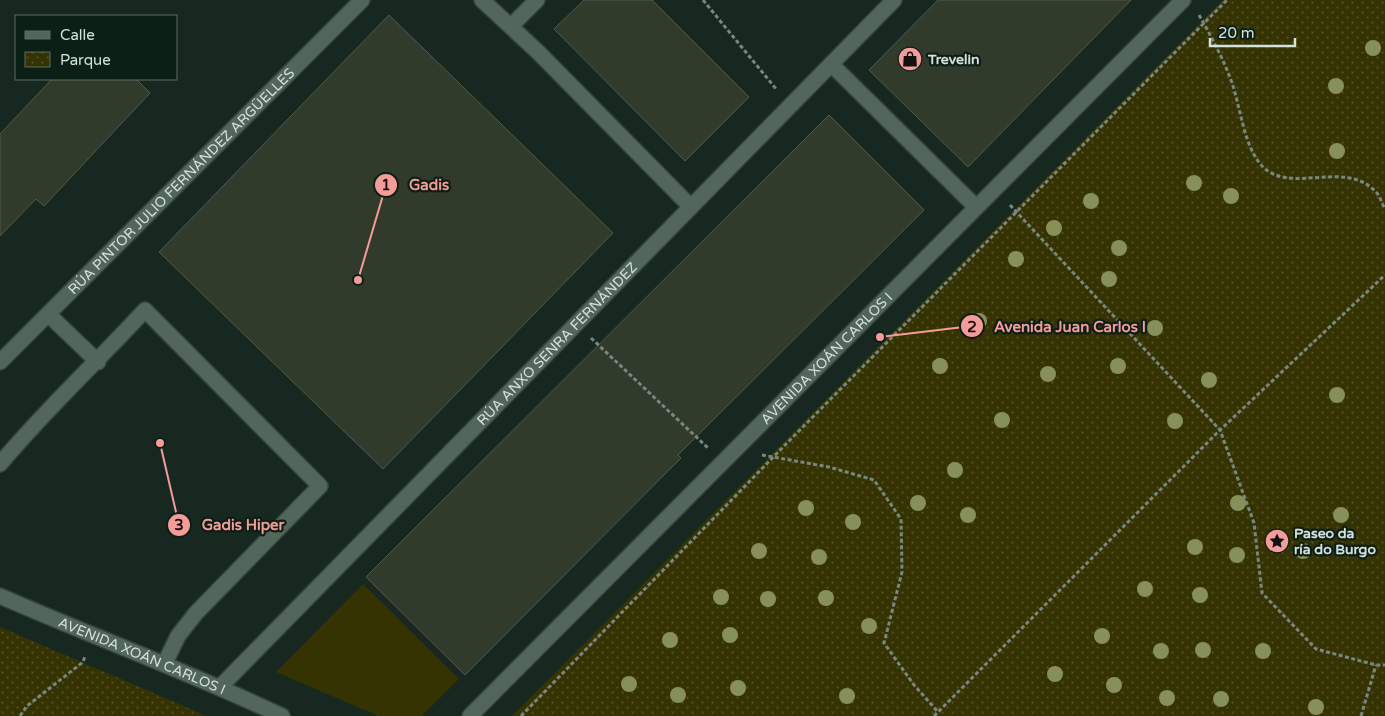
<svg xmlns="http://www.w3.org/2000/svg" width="1385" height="716" font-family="'Varela Round',sans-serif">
  <defs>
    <pattern id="park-dots" width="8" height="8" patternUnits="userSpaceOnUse" patternTransform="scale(1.25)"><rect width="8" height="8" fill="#353302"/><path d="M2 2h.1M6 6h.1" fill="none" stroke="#515026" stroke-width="1.8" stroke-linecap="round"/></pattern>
  </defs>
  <rect width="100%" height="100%" fill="#162820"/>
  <polygon fill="#353302" points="363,584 459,679 422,716 378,716 276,672"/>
  <g fill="url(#park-dots)">
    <polygon points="1223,0 1385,0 1385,716 512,716"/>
    <polygon points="0,627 207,716 0,716"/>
  </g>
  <g fill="#313b2c" stroke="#505b4b">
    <polygon points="584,0 652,0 749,97 685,161 554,29"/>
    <polygon points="938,0 1131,0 968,167 869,70"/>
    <polygon points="389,15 613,233 383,469 159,252"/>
    <polygon points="52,79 136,79 150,93 44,206 36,199 0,236 0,134"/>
    <polygon points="829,115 924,210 678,455 681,458 465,675 366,577"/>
  </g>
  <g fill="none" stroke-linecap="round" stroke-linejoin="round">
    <g stroke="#35433c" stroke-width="18">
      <g id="minor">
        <polyline points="482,0 538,52 691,207"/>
        <polyline points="511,26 537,0"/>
        <polyline points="831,64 976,207"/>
        <polyline points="49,315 98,362"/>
        <path id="s1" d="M0,362L362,0"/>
        <path d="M0,464C45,410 97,362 145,310L320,486L196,613L178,636L165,663"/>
        <path id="s2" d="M0,596C94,637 189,672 282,716"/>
        <path id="s3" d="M220,687L894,0"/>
        <path id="s4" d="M470,716L1183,0"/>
      </g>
    </g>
    <g stroke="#788780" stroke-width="3" stroke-dasharray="4 2.5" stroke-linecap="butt">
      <polyline points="703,0 777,90"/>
      <path d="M1199,15C1211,36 1224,60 1232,83C1241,109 1244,149 1264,168C1294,194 1345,159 1376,192C1380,196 1382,204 1385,209"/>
      <polyline points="1010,205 1220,430 1254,523 1262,593 1316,649 1376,665 1385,665"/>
      <polyline points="591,338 708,448"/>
      <polyline points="762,455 829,467 874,480 901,519 902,572 884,643 914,685 938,712"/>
      <polyline points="20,716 27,706 83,662 85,656"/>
      <polyline points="521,716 786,444 1227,0"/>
      <polyline points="934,716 1220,430 1385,275"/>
      <polyline points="1361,716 1376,665"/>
    </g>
    <use href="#minor" stroke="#52665c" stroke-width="15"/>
  </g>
  <g fill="#88905a">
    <circle cx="1373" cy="48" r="8"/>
    <circle cx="1336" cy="86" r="8"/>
    <circle cx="1337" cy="151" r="8"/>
    <circle cx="1194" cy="183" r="8"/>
    <circle cx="1231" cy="196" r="8"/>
    <circle cx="1091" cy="201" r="8"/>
    <circle cx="1054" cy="228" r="8"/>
    <circle cx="1119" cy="248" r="8"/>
    <circle cx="1016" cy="259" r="8"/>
    <circle cx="1109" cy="279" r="8"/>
    <circle cx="979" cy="321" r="8"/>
    <circle cx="1155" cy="328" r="8"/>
    <circle cx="940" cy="366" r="8"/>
    <circle cx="1118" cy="366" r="8"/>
    <circle cx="1048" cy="374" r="8"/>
    <circle cx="1209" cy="380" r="8"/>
    <circle cx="1337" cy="395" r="8"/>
    <circle cx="1002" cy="420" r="8"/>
    <circle cx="1175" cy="421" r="8"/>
    <circle cx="955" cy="470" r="8"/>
    <circle cx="918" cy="503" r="8"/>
    <circle cx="1238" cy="503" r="8"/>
    <circle cx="806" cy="508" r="8"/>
    <circle cx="968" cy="515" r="8"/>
    <circle cx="1341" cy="515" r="8"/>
    <circle cx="853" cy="522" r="8"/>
    <circle cx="1195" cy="547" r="8"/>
    <circle cx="759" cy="551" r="8"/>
    <circle cx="1303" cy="551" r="8"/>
    <circle cx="1237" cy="555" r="8"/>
    <circle cx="819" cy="557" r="8"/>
    <circle cx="1145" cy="589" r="8"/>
    <circle cx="1200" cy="595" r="8"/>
    <circle cx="721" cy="597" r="8"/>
    <circle cx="826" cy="598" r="8"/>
    <circle cx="768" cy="599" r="8"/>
    <circle cx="869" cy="626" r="8"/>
    <circle cx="730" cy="635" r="8"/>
    <circle cx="1102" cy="636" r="8"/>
    <circle cx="670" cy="640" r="8"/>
    <circle cx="1203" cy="650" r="8"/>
    <circle cx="1161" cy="651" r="8"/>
    <circle cx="1263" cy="651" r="8"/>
    <circle cx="1055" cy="674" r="8"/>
    <circle cx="629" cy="684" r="8"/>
    <circle cx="1114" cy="685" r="8"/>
    <circle cx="738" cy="688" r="8"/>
    <circle cx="678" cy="695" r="8"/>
    <circle cx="847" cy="696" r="8"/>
    <circle cx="1167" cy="698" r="8"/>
    <circle cx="1221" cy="699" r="8"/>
    <circle cx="1316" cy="707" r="8"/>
  </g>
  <defs>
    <g id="shop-disc" transform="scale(1.25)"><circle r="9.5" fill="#f59b98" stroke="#0c1f17"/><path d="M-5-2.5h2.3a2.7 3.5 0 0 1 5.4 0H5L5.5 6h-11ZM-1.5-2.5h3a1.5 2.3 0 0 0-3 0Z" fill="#111"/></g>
    <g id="sight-disc" transform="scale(1.25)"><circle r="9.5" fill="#f59b98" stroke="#0c1f17"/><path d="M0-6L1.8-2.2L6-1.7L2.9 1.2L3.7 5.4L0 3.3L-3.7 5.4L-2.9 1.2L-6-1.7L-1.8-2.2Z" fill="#111"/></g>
  </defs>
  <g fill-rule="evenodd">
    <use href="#shop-disc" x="910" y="59"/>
    <use href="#sight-disc" x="1277" y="541"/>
  </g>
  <g text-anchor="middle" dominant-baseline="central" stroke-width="4.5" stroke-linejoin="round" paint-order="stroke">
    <g font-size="14" font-weight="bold" fill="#d5e1db" stroke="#0c1f17" text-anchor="start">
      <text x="928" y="59">Trevelin</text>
      <text x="1294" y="533">Paseo da<tspan x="1294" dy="16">ría do Burgo</tspan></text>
    </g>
    <g font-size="14" fill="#d5e1db" stroke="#0c1f17">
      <text stroke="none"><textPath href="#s1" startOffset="256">RÚA PINTOR JULIO FERNÁNDEZ ARGÜELLES</textPath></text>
      <text stroke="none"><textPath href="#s3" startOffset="481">RÚA ANXO SENRA FERNÁNDEZ</textPath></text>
      <text stroke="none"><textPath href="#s4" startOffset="505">AVENIDA XOÁN CARLOS I</textPath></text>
      <text stroke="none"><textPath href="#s2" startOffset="154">AVENIDA XOÁN CARLOS I</textPath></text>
    </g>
  </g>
  <path fill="none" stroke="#f59b98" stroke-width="2" d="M358 280L386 185M880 337L972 326M160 443L179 525"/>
  <g fill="#f59b98" stroke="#0c1f17" stroke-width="2">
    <circle cx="358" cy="280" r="5"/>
    <circle cx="880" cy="337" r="5"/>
    <circle cx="160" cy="443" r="5"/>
    <circle cx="386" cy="185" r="12"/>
    <circle cx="972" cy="326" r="12"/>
    <circle cx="179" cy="525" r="12"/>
  </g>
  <g font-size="15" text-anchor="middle" font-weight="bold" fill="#111">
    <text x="386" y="190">1</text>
    <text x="972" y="332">2</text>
    <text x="179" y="530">3</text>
  </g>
  <g font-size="15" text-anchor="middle" font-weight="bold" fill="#f59b98" stroke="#0c1f17" stroke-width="4.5" stroke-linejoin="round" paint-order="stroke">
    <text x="429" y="190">Gadis</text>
    <text x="1070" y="332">Avenida Juan Carlos I</text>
    <text x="243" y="530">Gadis Hiper</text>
  </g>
  <rect x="15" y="15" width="162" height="65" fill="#0c1f17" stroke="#5c6d65"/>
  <rect x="25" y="31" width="25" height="8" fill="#52665c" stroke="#5c6d65"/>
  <text x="60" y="40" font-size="15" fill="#d5e1db">Calle</text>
  <rect x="25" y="52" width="25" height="15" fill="url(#park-dots)" stroke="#5c6d65"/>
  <text x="60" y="65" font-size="15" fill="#d5e1db">Parque</text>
  <path d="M1210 38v8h85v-8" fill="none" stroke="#d5e1db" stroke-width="2.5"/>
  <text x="1218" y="38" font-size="15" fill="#d5e1db" stroke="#0c1f17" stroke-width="4" paint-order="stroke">20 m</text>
</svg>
